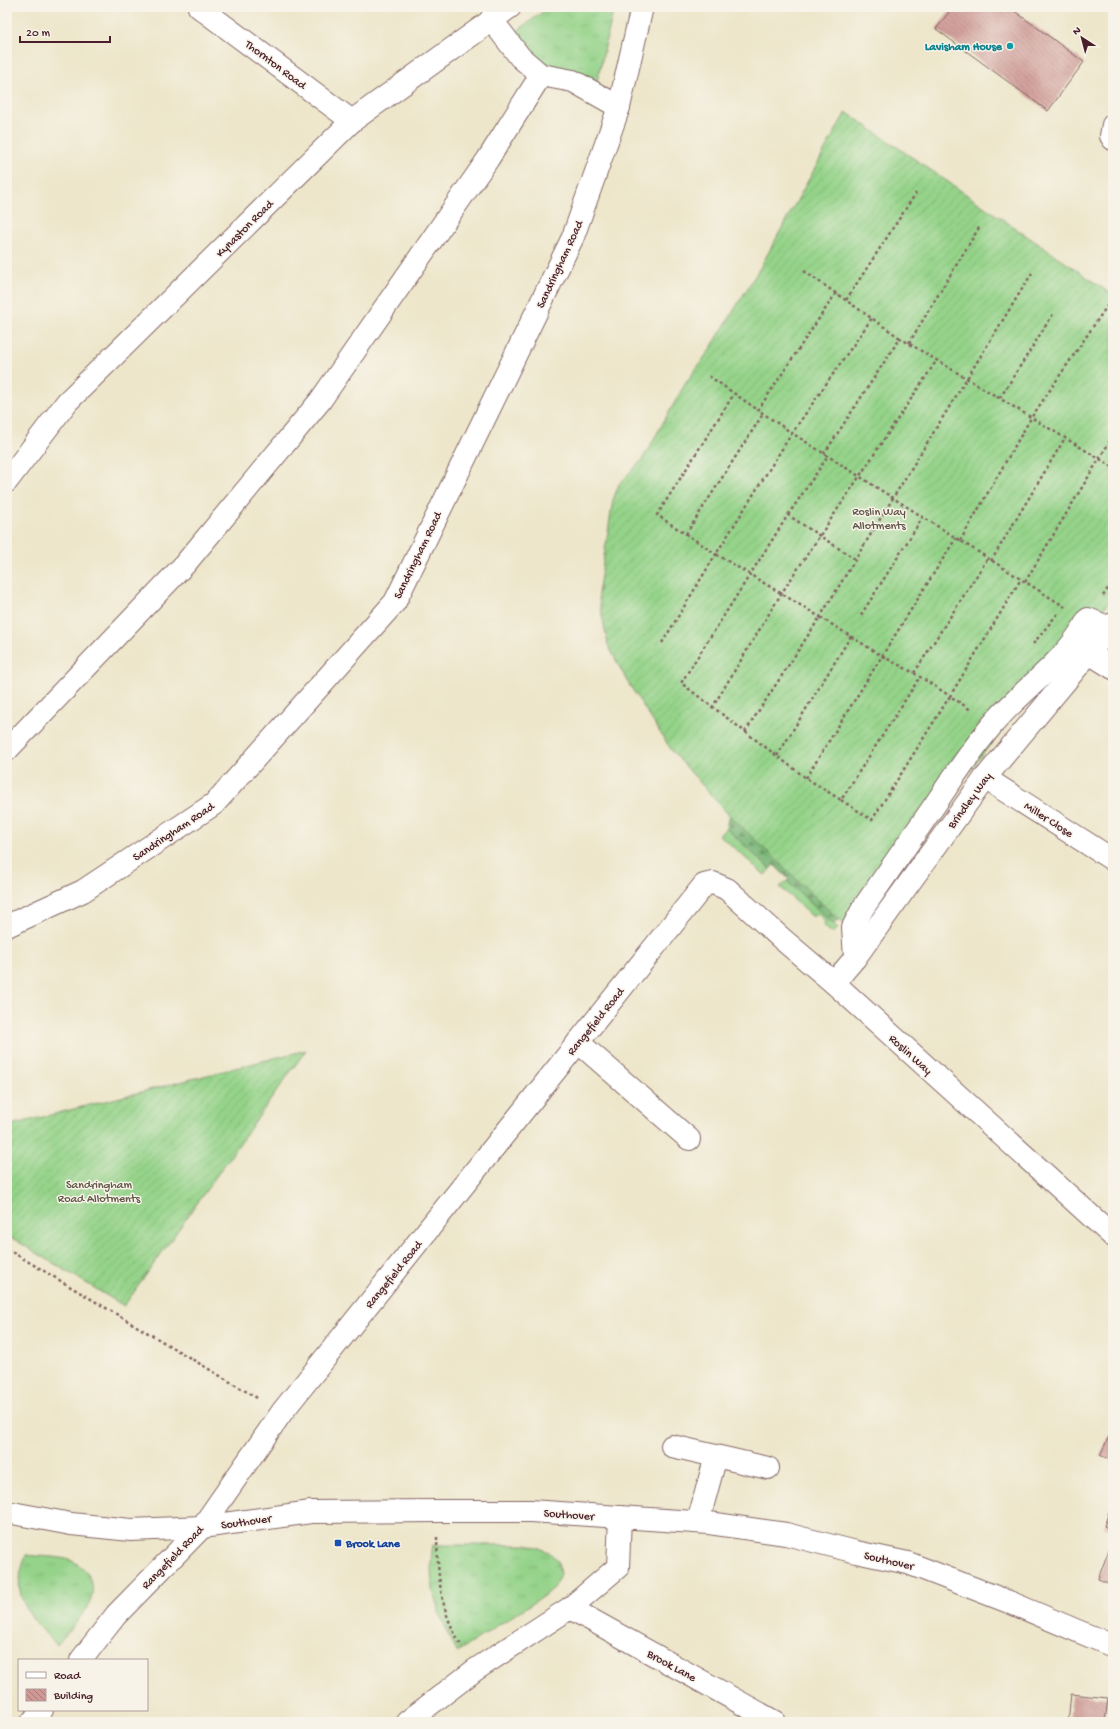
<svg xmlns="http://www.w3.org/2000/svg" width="1120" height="1729" viewBox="0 0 1120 1729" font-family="'Gochi Hand',sans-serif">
  <defs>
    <pattern id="grass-tufts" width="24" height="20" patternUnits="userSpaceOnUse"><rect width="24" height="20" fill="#94d389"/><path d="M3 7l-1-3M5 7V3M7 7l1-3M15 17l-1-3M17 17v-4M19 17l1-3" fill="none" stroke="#81b576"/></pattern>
    <pattern id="forest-firs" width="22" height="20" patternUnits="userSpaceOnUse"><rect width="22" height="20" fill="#77b575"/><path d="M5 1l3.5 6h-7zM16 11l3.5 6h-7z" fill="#649360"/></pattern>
    <pattern id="garden-furrows" width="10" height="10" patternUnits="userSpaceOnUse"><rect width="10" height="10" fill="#94d389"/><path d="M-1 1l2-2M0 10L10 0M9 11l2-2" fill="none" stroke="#81b576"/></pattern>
    <pattern id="building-back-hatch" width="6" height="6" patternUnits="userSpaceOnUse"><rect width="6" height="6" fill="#cf9894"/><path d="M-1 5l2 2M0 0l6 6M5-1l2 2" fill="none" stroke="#aa7b79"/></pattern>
  </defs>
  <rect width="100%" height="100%" fill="#f7f3e8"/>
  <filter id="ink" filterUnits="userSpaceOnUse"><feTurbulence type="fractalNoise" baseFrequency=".025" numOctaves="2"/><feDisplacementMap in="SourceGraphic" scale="8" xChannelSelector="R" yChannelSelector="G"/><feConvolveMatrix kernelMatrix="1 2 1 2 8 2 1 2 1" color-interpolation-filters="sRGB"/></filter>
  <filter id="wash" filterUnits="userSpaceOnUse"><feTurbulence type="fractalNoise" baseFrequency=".012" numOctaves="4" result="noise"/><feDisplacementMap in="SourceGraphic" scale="16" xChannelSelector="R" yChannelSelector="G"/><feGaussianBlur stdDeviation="0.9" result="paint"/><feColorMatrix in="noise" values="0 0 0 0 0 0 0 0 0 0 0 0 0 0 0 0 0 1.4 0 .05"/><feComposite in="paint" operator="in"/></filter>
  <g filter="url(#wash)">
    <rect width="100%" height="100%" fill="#ede6ca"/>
    <!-- grass -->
    <g fill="url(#grass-tufts)" stroke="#6f795a">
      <path d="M549 7H614L597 82 584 80 541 61 517 39 516 32Z"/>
      <path d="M726 828 770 869 765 875 719 835Z"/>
      <path d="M787 881 838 928 832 933 823 926 825 921 817 913 813 917 780 887Z"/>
      <path d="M433 1545H532L549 1552 558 1561 560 1574 554 1587 542 1597 457 1652C439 1618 426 1584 433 1545Z"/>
      <path d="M26 1555C39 1557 61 1556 72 1561 89 1568 98 1587 89 1604 82 1617 67 1633 57 1645 39 1627 15 1604 20 1576 21 1569 24 1562 26 1555Z"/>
    </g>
    <!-- forest -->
    <path fill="url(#forest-firs)" stroke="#606a50" d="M734 810 847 914 833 924 787 881 789 879 774 865 770 869 726 828 728 819Z"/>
    <!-- garden -->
    <g fill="url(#garden-furrows)" stroke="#6f795a">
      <path d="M846 112 1113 295V595L1095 622 1010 719 847 927 727 813 672 751 627 681 608 645 598 594 613 500 619 484 642 460 685 384 709 351 761 266Z"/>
      <path d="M306 1050 124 1306 7 1235V1126Z"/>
    </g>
    <g id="blocks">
      <!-- building -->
      <g fill="url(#building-back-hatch)">
        <path d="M953 7H1009L1084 62 1048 111 936 29Z"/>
        <path d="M1113 1428V1461L1100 1455Z"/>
        <path d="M1111 1507 1113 1508V1530L1104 1526Z"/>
        <path d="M1113 1539V1585L1098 1579Z"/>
        <path d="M1071 1694 1108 1698 1105 1722H1068Z"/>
      </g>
    </g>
  </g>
  <g filter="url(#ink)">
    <use href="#blocks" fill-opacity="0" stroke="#836563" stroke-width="1"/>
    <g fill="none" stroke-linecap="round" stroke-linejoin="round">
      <defs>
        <g id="minor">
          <path d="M199 7 352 121"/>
          <path d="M491 19 520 57 541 75 573 81 619 107"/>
          <path d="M1113 125 1111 136 1113 139"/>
          <path d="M7 481 67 402 352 121 510 7"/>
          <path d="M1089 653 1113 668"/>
          <path d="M7 750 185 564 320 401 488 159 541 75"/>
          <path d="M985 778 1113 860"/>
          <path d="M7 926 83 891 214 804 395 602 573 237 619 107 642 7"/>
          <path d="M855 958 853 927 863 908C887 873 912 838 936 803 954 776 972 749 993 724 1023 688 1067 661 1088 619L1110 628"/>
          <path d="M834 983 855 958 985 778 1113 624"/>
          <path d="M578 1042 689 1139"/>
          <path d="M672 1446 768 1468"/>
          <path d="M7 1512 71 1524 131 1530 202 1527 311 1512 437 1511H530L709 1523 786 1534 856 1552 908 1563 1009 1602 1113 1646"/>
          <path d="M698 1522 716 1456"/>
          <path d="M570 1608 775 1722"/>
          <path d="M81 1660 116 1615 202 1527 282 1412 704 885 713 883 727 889 781 938 834 983 1113 1236"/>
          <path d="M32 1722 42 1710"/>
          <path d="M407 1722 475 1670 570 1608 618 1567 620 1517"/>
        </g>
      </defs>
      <!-- minor casing -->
      <use href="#minor" stroke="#836563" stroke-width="24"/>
      <!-- path -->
      <g stroke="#836563" stroke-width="2.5" stroke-dasharray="3 3" stroke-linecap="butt">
        <path d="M804 271 900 338"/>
        <path d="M1032 273 893 498 792 433 716 554 820 617 893 498 1065 607"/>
        <path d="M836 293 758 410 792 433 872 318"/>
        <path d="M846 300 916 193"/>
        <path d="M909 343 980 226"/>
        <path d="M709 376 758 410"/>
        <path d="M1000 398 1053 314"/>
        <path d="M824 454 900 338 1113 467"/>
        <path d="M788 515 828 456"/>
        <path d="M686 534 763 414"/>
        <path d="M960 541 1031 418 1107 306"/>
        <path d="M855 559 788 515 681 683 806 778 841 800 920 677"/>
        <path d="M991 561 1065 438"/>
        <path d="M1025 582 1113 436"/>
        <path d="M1103 596 1113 581"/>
        <path d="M861 615 923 517"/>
        <path d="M662 643 716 554 657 515 734 394"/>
        <path d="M1033 644 1059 612"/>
        <path d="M914 673 950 696 1021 579"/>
        <path d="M712 708 781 594 937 360"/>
        <path d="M745 732 820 617 882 656 956 538"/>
        <path d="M777 756 851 636"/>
        <path d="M806 778 882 656 914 673 988 558"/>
        <path d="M841 800 872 820 950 696 971 710"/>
        <path d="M7 1249 259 1399"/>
        <path d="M437 1537C438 1579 440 1611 462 1647"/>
      </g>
      <!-- minor -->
      <use href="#minor" stroke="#fff" stroke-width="22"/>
    </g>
  </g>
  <!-- markers -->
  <circle fill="#0f9aa8" stroke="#f7f3e8" stroke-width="1.5" cx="1010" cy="46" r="4"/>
  <rect fill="#1a4fb4" stroke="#f7f3e8" stroke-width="1.5" x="334" y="1539" width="8" height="8" rx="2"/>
  <g text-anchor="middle" stroke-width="3" stroke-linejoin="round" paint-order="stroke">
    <!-- culture labels -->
    <g font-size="12" font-weight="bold" fill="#0d838f" stroke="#f7f3e8" text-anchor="end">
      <text x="1002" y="50">Lavisham House</text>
    </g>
    <!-- street labels -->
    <g font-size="12" fill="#4a1f2b" stroke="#f7f3e8">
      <text transform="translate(276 64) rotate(37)" y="4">Thornton Road</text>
      <text transform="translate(244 228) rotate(-45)" y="4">Kynaston Road</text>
      <text transform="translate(559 264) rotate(-65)" y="4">Sandringham Road</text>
      <text transform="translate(417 555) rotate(-64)" y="4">Sandringham Road</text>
      <text transform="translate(969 800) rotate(-54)" y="4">Brindley Way</text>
      <text transform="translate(1049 819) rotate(33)" y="4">Miller Close</text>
      <text transform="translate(173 831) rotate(-34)" y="4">Sandringham Road</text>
      <text transform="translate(595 1021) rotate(-51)" y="4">Rangefield Road</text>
      <text transform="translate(911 1054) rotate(42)" y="4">Roslin Way</text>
      <text transform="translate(393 1274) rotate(-51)" y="4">Rangefield Road</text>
      <text transform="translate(569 1514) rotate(4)" y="4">Southover</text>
      <text transform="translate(246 1521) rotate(-8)" y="4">Southover</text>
      <text transform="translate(172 1557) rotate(-46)" y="4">Rangefield Road</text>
      <text transform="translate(889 1560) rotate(13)" y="4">Southover</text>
      <text transform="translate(672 1665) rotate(29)" y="4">Brook Lane</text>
    </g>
    <!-- park labels -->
    <g font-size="12" fill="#605547" stroke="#f7f3e8">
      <text x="879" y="515">Roslin Way<tspan x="879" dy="14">Allotments</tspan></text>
      <text x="99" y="1188">Sandringham<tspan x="99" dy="14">Road Allotments</tspan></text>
    </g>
    <!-- transit labels -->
    <g font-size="12" font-weight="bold" fill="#164399" stroke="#f7f3e8" text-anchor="start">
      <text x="346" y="1547">Brook Lane</text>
    </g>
  </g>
  <!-- margin -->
  <rect width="1120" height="1729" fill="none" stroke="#f7f3e8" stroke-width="24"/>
  <!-- legend -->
  <rect x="18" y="1659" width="130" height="52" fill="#f7f3e8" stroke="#b29e9c"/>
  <rect x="26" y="1672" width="20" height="6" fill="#ffffff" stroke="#b29e9c"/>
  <text x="54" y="1679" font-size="12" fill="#4a1f2b">Road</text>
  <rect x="26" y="1689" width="20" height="12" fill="url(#building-back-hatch)" stroke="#b29e9c"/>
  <text x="54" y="1699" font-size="12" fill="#4a1f2b">Building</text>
  <!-- north arrow -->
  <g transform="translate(1082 38) rotate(324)" stroke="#f7f3e8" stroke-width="3" paint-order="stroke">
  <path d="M0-3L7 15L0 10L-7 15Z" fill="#4a1f2b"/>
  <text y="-6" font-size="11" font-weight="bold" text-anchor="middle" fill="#4a1f2b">N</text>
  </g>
  <!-- scale -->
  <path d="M20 36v6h90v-6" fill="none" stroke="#4a1f2b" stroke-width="2"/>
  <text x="26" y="36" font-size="12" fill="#4a1f2b" stroke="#f7f3e8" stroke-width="3" paint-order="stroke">20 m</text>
</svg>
